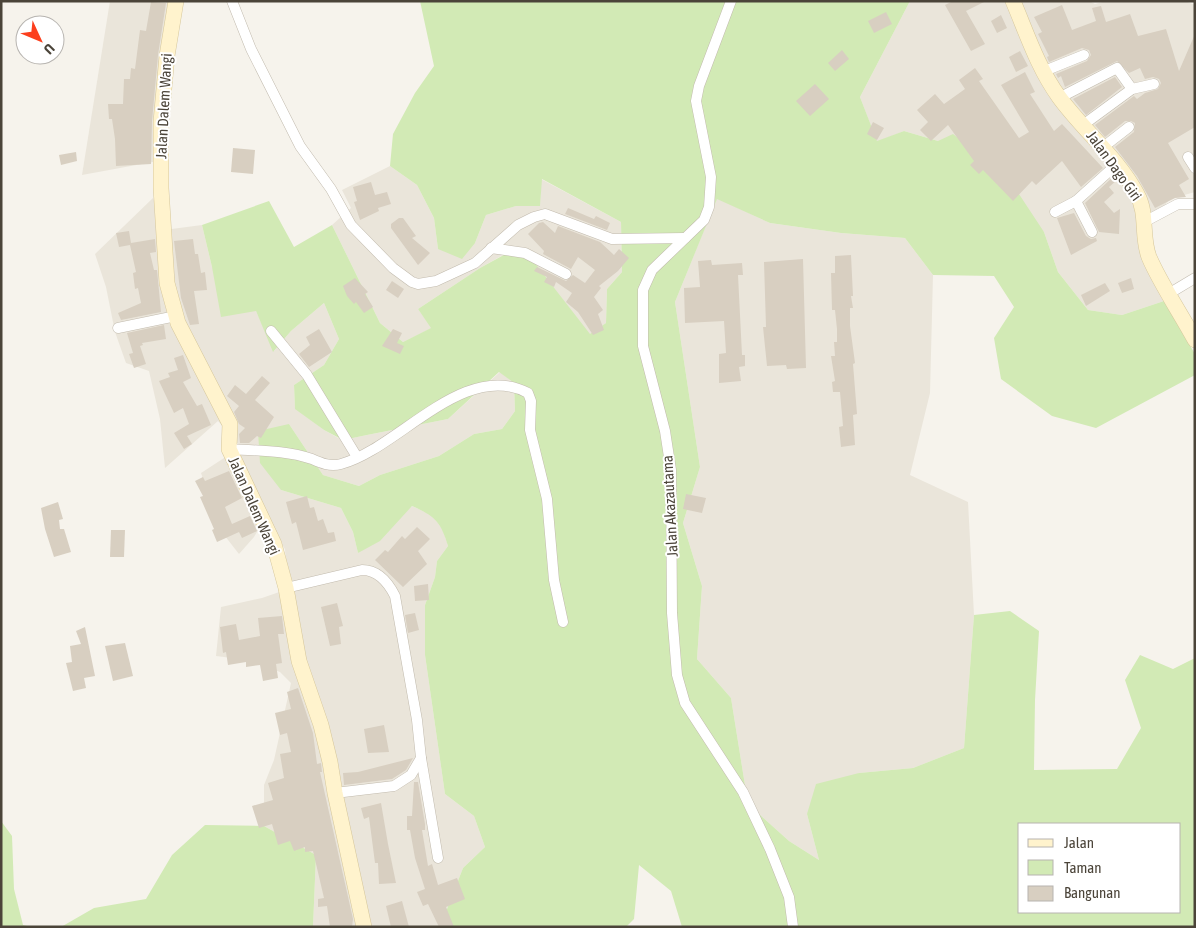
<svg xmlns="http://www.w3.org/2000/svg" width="1196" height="928" viewBox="0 0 1196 928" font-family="'Asap Condensed',sans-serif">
  <rect width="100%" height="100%" fill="#f6f3ec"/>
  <!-- residential -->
  <g fill="#eae5da">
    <path d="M110 1H174L158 161 82 175Z"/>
    <path d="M910 1H1089L1095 4 1106 1H1185L1195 5V192L1170 199 1145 229 1164 301 1122 315 1088 310 1058 272 1044 232 938 141 904 131 877 142 860 97Z"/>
    <path d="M390 166 417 185 434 218 438 249 475 243 486 215 516 206H540L541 179 621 222 622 272 607 289 606 323 590 335 548 282 510 251 480 268 418 309 432 328 403 342 380 323 332 225 351 208 342 190Z"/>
    <path d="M153 198 164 230 202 225 212 267 256 311 274 351 291 331 324 303 339 339 324 365 294 385 295 408 324 430 342 440 448 419 500 372 514 383 515 411 502 429 474 434 439 456 380 475 359 486 323 475 289 424 281 490 341 508 353 532 358 553 412 506 432 515 443 530 448 546 437 561 435 577 425 605V655L445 794 474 816 485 847 463 868 440 927H313L316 855 264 826V785L274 760 291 683 280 672 248 660 216 656 221 607 262 598 288 589 285 549 264 520 254 537 239 554 221 531 201 473 241 447 218 421 165 468 160 419 149 371 126 363 115 332 106 287 95 254Z"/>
    <path d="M717 198 770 223 841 233 905 238 933 275 930 393 910 475 968 502 974 615 964 748 913 768 859 773 807 814 819 860 789 841 748 804 731 698 697 659 702 586 683 523 700 467 675 302Z"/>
  </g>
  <!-- green -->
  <g fill="#d2eab5" fill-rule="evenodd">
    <path d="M420 1H910L860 97 877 141 904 131 938 141 953 134 1009 179 1044 232 1058 272 1088 310 1122 315 1164 301 1195 354V375L1096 428 1052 416 1001 379 994 338 1014 307 994 276 933 275 905 238 841 233 770 223 717 199 675 302 700 467 683 523 702 586 697 659 731 698 748 804 789 841 819 860 807 814 816 784 859 773 913 768 964 748 974 615 1010 611 1039 631 1035 700 1034 770 1117 769 1141 728 1125 680 1140 655 1173 669 1195 658V927H682L671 891 639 865 634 919 626 927H440L463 868 485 847 474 816 445 794 425 655V605L435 577 437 561 448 546C441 522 435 516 412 506L380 541 358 553 353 532 341 508 281 490 260 463 258 431 289 424 323 475 359 486 380 475 439 456 474 434 502 429 515 411 514 383 499 372 448 419 367 435 343 440 324 430 295 409 294 385 324 365 339 339 324 303 291 331 273 352 256 311 221 317 212 267 202 225 269 201 294 247 332 225 380 323 403 342 431 328 418 309 480 268 511 251 534 262 590 334 606 323 607 289 622 272 621 222 542 179 540 206H516L486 215 475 243 462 259 438 249 434 218 417 185 390 166 393 134 415 93 434 66ZM1020 824H1180V912H1020Z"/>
    <path d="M1 821 12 836 14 889 23 925 31 927H1Z"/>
    <path d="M205 825 264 826 316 855 313 927H61L94 908 146 899 172 855Z"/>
  </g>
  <!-- building -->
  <g fill="#d8cfc1">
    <path d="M953 1H986L966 11 985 44 971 51 945 5Z"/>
    <path d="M151 2 166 3 158 55 152 121 151 164 116 166 115 139 112 119H109L108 104H123L124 79H130L131 68 135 69 140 30 146 31Z"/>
    <path d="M1062 5 1072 30 1096 21 1092 8 1101 6 1106 22 1130 14 1138 36 1166 29 1179 71 1195 34V127L1168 143 1189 179 1179 185 1186 197 1175 198 1155 208 1137 176 1115 147 1134 132 1135 123 1131 121H1125L1105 137 1095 125 1134 96 1137 99 1145 93 1158 89 1161 83 1159 79 1153 77 1145 79 1140 68 1129 73 1117 61 1065 87 1061 76 1058 78 1056 74 1087 61 1091 55 1089 50 1082 48 1049 62 1047 57 1049 56 1038 34 1042 32 1034 17Z"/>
    <path d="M886 12 892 24 874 33 868 21Z"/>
    <path d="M1001 15 1007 28 997 33 991 21Z"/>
    <path d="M842 50 849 59 835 71 828 63Z"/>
    <path d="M1020 51 1028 66 1016 72 1009 57Z"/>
    <path d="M975 68 983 79 979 81 1019 138 1029 132 1001 85 1025 72 1035 92 1030 94 1054 131 1062 124 1103 168 1081 187 1062 161 1036 185 1032 181 1013 201 983 170 979 174 970 165 974 161 948 125 931 141 920 130 928 122 917 110 935 94 944 104 965 89 959 80Z"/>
    <path d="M1115 77 1122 87 1086 115 1073 99Z"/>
    <path d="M815 84 829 99 810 116 796 101Z"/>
    <path d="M873 122 884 128 877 140 867 134Z"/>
    <path d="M233 148 255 150 253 174 231 172Z"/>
    <path d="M76 152 77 161 61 165 59 155Z"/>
    <path d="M1114 176 1117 180 1109 187 1114 193 1104 202 1114 213 1120 209 1119 234 1099 232 1085 203Z"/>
    <path d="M371 182 375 195 387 192 391 204 378 208 379 211 360 220 354 202 357 201 353 187Z"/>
    <path d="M568 208 594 219 596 216 610 223 607 230 565 214Z"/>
    <path d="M1074 213 1086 236 1091 239 1096 238 1097 241 1071 255 1057 218Z"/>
    <path d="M399 218H403L416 236 412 238 430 253 418 265 391 228V224Z"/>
    <path d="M543 222 555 233 558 226 600 242 614 255 619 249 629 258 618 271 599 286 601 288 594 297 603 310 598 314 604 330 593 335 578 312 566 302 572 293 556 282 554 287 544 282 547 277 534 271 537 267 566 281 573 275 585 283 595 270 578 257 571 269 543 254 544 251 528 234 539 223Z"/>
    <path d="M129 231 131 243 155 239 156 252 150 253 154 270H157L161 312 121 320 118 313 141 303 138 288 135 289 133 273 136 272 130 245 119 247 116 233Z"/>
    <path d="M193 239 195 254H198L201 273 205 272 207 290 194 291 199 324 190 325 181 298 174 241Z"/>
    <path d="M851 255 853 296H851L853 308H850V326L855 363 853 364 857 414 853 415 855 445 841 447 839 427 843 426 840 392H833L832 382 835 381 831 356H835L834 342H837V329L835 310H832L831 273H835V256Z"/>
    <path d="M803 259 806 368 787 369 786 365 767 366 763 327H766L764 262Z"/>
    <path d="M711 260 712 265 742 263 743 275H738L742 355H745V366L739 367 741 381 719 383V354L726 353 724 321 685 323 684 288 700 287 698 261Z"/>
    <path d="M355 278 368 292 365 294 373 307 364 313 356 302 354 304 347 296 343 286Z"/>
    <path d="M1131 278 1134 289 1122 293 1118 283Z"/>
    <path d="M392 281 404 289 398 298 386 290Z"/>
    <path d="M1105 283 1110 291 1086 306 1081 295Z"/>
    <path d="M164 325 166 339 142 343 143 345 140 346 146 364 134 368 129 354 133 353 127 333Z"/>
    <path d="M319 329 332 352 309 367 299 354 310 345 306 337Z"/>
    <path d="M393 329 402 333 397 343 404 346 400 354 382 346Z"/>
    <path d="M183 355 191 378 183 382 197 406 202 404 211 425 187 436 192 444 184 449 174 433 189 424 183 408 174 413 159 381 170 377 168 373 178 370 174 358Z"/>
    <path d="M262 376 270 383 255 400 274 417 261 438 257 436 249 443H240L239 434 245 428 239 424 234 412 239 406 227 396 235 385 246 394Z"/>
    <path d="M229 471 242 498 225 507 232 524 250 516 257 531 242 538 239 532 217 542 212 530 214 529 200 497 203 496 195 481 203 477 205 481Z"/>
    <path d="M686 494 706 498 702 513 683 509Z"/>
    <path d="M307 496 310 508 314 507 318 521 323 519 328 533 334 532 336 541 303 550 296 522 292 524 286 502Z"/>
    <path d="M58 502 63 519 59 520 60 529H64L71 552 54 557 45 529 41 508Z"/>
    <path d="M417 527 430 539 418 551 427 564 403 587 375 560 385 550 388 552 402 536 405 539Z"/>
    <path d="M111 530H125L124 557H110Z"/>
    <path d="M428 584 429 600 415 601 414 586Z"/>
    <path d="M337 603 343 626 339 627 341 644 330 646 321 607Z"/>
    <path d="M415 613 419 630 408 633 405 615Z"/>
    <path d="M282 616 284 634H278L282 663 276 664 278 678 263 681 260 665 246 667V662L228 665 226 652 223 653 220 627 236 624 239 640 260 636 258 618Z"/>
    <path d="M85 627 95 676 84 678 86 688 73 691 66 663 72 662 70 646 81 644 76 631Z"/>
    <path d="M125 643 133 676 113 681 105 646Z"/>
    <path d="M298 688 313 733 317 764 321 763 322 772H320L353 919 352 927H330L327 906 318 907V899L324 898 313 851 305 852V847L294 851 290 841 278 845 272 824 259 828 252 806 273 800 268 783 284 778 280 754 291 752 287 733 280 735 275 713 291 709 287 692Z"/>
    <path d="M384 725 389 752 368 753 364 729Z"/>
    <path d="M413 758 406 770 392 779 344 785 343 773 358 772Z"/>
    <path d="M414 782H418L425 824V830H422L428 866 432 864 438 885 457 878 465 899 446 907 454 927H439L428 904 423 906 417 892 425 889 415 858 410 830H407V816H412Z"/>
    <path d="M381 803 388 844 396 883 379 884 378 863H375L369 817 364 819 361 808Z"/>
    <path d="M402 901 409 927H391L386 906Z"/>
  </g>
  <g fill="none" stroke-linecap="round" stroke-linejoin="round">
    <defs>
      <g id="street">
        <path d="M232 1 251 49 300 146 331 189 351 225 393 268 412 282 418 284 436 281 475 263 518 225 534 217 545 214 612 239 685 238"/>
        <path d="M731 1 699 86 696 101 711 177 709 207 704 220 652 270 643 290V346L665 431 671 470 672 613 677 675 685 703 743 792 770 849 789 897 793 927"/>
        <path d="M1042 72 1084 55"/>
        <path d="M1059 98 1117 68 1132 89"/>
        <path d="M1083 125 1132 89 1154 84"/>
        <path d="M1102 148 1129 127"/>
        <path d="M1188 157 1195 168"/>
        <path d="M1076 201 1092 232"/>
        <path d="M1055 212 1076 201 1116 165"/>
        <path d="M1146 221 1178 204H1195"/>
        <path d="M491 248 525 253 566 274"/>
        <path d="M1170 293 1195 278"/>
        <path d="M118 328 176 316"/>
        <path d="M271 331 307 375 357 457"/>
        <path d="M229 449C257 451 285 450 312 459 321 463 330 467 341 464 398 449 464 359 528 393L531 401 530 430 547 499 554 580 563 622"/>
        <path d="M286 588 362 570C378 570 388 582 395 596L417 720 421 758 411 775 394 786 335 793"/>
        <path d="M421 758 438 858"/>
      </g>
      <g id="secondary">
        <path d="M176 1 167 56 161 122V188L167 283 178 323 230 424 229 449 274 544 286 588 299 661 321 725 330 762 335 793 364 927"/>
        <path d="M1013 1C1027 34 1038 68 1059 97 1083 130 1117 157 1137 194 1148 214 1141 236 1149 257 1160 283 1181 314 1195 340"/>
      </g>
    </defs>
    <!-- street casing -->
    <use href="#street" stroke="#c2bbae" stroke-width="11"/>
    <!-- secondary casing -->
    <use href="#secondary" stroke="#d6c79b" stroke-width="16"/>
    <!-- street -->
    <use href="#street" stroke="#fff" stroke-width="10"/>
    <!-- secondary -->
    <use href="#secondary" stroke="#fff3cd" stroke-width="15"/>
  </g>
  <g text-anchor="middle" stroke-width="4" stroke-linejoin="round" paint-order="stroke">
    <!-- street labels -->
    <g font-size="15" fill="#4b4439" stroke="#fff">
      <text transform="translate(164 106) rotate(-87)" y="5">Jalan Dalem Wangi</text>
      <text transform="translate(1114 166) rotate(54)" y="5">Jalan Dago Giri</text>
      <text transform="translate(254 506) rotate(66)" y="5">Jalan Dalem Wangi</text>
      <text transform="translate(670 506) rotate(-93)" y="5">Jalan Akazautama</text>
    </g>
  </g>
  <!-- border -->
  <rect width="1196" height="928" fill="none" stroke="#4b4439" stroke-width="5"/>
  <!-- legend -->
  <rect x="1018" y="823" width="162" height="90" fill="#ffffff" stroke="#b7b4b0"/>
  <rect x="1028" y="839" width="25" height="8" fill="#fff3cd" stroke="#b7b4b0"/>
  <text x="1064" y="848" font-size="15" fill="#4b4439">Jalan</text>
  <rect x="1028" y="860" width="25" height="15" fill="#d2eab5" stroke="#b7b4b0"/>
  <text x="1064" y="873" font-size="15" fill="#4b4439">Taman</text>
  <rect x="1028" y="886" width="25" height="15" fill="#d8cfc1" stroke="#b7b4b0"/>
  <text x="1064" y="898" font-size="15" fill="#4b4439">Bangunan</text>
  <!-- north arrow -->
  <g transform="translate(40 40) rotate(134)"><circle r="24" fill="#ffffff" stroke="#b7b4b0"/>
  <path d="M0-4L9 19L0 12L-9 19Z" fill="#fc3f1d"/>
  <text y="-8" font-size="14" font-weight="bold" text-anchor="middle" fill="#4b4439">U</text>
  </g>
</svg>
